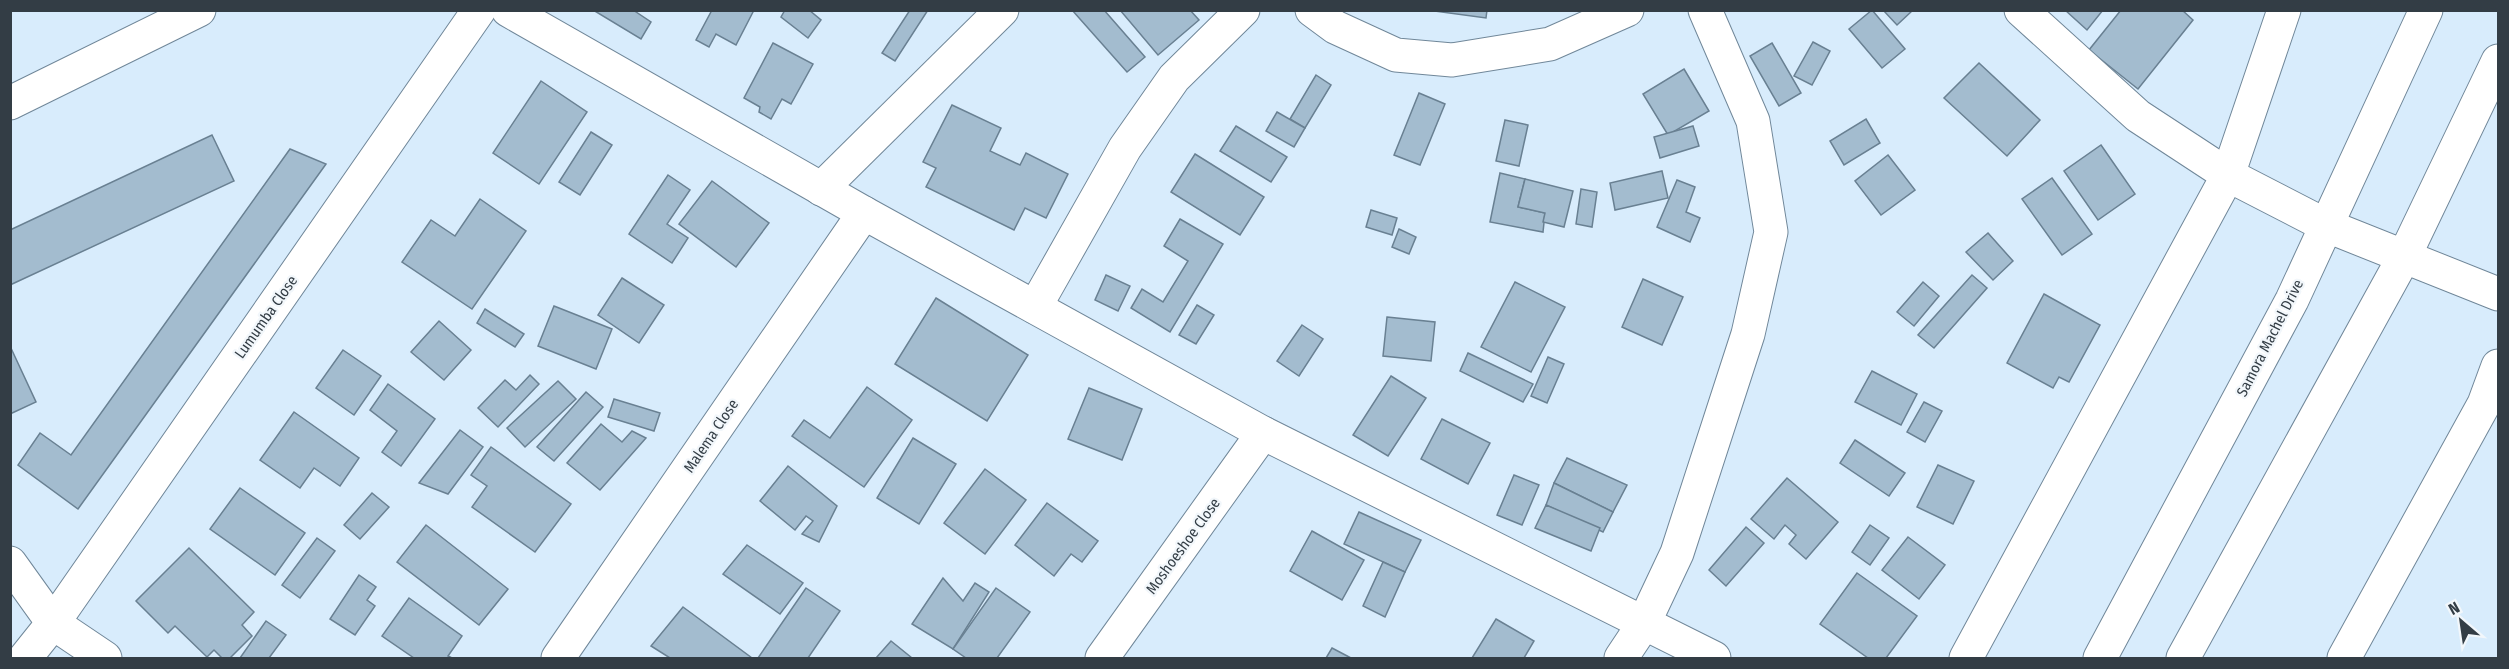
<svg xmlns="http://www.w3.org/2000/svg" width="2509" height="669" viewBox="0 0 2509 669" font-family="'Fira Sans Condensed',sans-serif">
  <rect width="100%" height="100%" fill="#d8ecfc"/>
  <!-- building -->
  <g fill="#a3bccf" stroke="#698092" stroke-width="1.5">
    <path d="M593 10H633L651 22 641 39Z"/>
    <path d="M712 10H754L736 45 716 34 709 47 696 40Z"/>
    <path d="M785 10H809L821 20 808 38 781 17Z"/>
    <path d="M910 10H928L895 61 882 53Z"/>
    <path d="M1072 10H1104L1145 57 1127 72Z"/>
    <path d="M1120 10H1190L1199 20 1158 55Z"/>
    <path d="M1427 10H1487L1486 18Z"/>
    <path d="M1872 10 1905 49 1882 68 1849 29Z"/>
    <path d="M1883 10H1913L1897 25Z"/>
    <path d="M2065 10H2103L2087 30Z"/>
    <path d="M2121 10H2182L2193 20 2138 89 2089 50Z"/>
    <path d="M1813 42 1830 51 1812 85 1794 76Z"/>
    <path d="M773 43 813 64 791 104 782 99 771 119 759 112 760 107 744 98Z"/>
    <path d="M1772 43 1801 93 1779 106 1750 56Z"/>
    <path d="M1979 63 2040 120 2007 156 1944 98Z"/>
    <path d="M1684 69 1709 111 1668 135 1643 94Z"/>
    <path d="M1316 75 1331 85 1305 128 1290 119Z"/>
    <path d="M541 81 587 112 539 184 493 153Z"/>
    <path d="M1419 93 1445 104 1420 165 1394 155Z"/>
    <path d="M952 105 1001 128 990 151 1020 165 1026 153 1068 174 1046 218 1025 208 1014 230 926 187 936 168 923 162Z"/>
    <path d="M1277 112 1305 128 1294 147 1266 131Z"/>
    <path d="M1866 119 1880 143 1844 165 1830 141Z"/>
    <path d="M1505 120 1528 125 1519 166 1496 161Z"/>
    <path d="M1236 126 1287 157 1271 182 1220 151Z"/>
    <path d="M1693 126 1699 146 1660 158 1654 137Z"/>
    <path d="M591 132 612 145 580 195 559 182Z"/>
    <path d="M212 135 234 181 10 285V230Z"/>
    <path d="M2101 145 2135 194 2098 220 2064 171Z"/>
    <path d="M290 149 326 164 78 509 18 465 40 433 71 455Z"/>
    <path d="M1195 154 1264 197 1240 235 1171 192Z"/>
    <path d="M1888 155 1915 190 1881 215 1855 181Z"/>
    <path d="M1662 171 1668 198 1615 210 1610 183Z"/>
    <path d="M1500 173 1525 179 1518 207 1545 213 1543 232 1490 222Z"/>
    <path d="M668 175 690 190 667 224 688 238 672 263 629 234Z"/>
    <path d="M2052 178 2092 234 2062 255 2022 199Z"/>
    <path d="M1525 179 1573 191 1564 227 1543 222 1545 213 1518 207Z"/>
    <path d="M1677 180 1695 187 1686 212 1700 218 1690 242 1657 227Z"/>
    <path d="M712 181 769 223 736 267 679 224Z"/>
    <path d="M1581 189 1597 192 1592 227 1576 224Z"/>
    <path d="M480 199 526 231 472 309 402 262 431 220 455 236Z"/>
    <path d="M1371 210 1397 218 1392 235 1366 227Z"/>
    <path d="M1180 219 1223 244 1170 332 1131 308 1142 289 1163 302 1188 261 1164 246Z"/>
    <path d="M1399 229 1416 237 1409 254 1392 247Z"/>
    <path d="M1988 233 2013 261 1993 280 1966 252Z"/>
    <path d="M1106 275 1130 286 1118 311 1095 300Z"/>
    <path d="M1972 275 1987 288 1934 348 1918 335Z"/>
    <path d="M622 278 664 305 639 343 598 315Z"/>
    <path d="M1643 279 1683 297 1662 345 1622 327Z"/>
    <path d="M1515 282 1565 307 1531 372 1481 347Z"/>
    <path d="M1923 282 1939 296 1914 326 1897 312Z"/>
    <path d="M2044 294 2100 325 2069 382 2059 377 2053 388 2007 363Z"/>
    <path d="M936 298 1028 355 987 421 895 364Z"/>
    <path d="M1197 305 1214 315 1196 344 1179 335Z"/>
    <path d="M554 306 612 329 596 369 538 346Z"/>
    <path d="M485 309 524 334 515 347 477 323Z"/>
    <path d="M1387 317 1435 322 1431 361 1383 356Z"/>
    <path d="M439 321 471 350 444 380 411 352Z"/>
    <path d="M1302 325 1323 339 1299 376 1277 361Z"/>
    <path d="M10 346 36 402 10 414Z"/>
    <path d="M343 350 381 376 354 415 316 388Z"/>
    <path d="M1468 353 1533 384 1523 402 1460 371Z"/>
    <path d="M1548 357 1564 364 1547 403 1531 396Z"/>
    <path d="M1872 371 1917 394 1901 425 1855 402Z"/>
    <path d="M530 375 539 384 498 427 478 408 505 380 516 390Z"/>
    <path d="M1391 376 1426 398 1388 456 1353 435Z"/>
    <path d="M558 381 576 399 525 447 507 428Z"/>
    <path d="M388 384 435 419 401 466 382 452 397 431 370 410Z"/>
    <path d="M867 387 912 420 864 487 792 436 804 420 830 438Z"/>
    <path d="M1089 388 1142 409 1122 460 1068 439Z"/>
    <path d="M586 392 603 407 554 461 537 447Z"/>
    <path d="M614 399 660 413 654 431 608 417Z"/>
    <path d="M1924 402 1942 411 1925 442 1907 432Z"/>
    <path d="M294 412 359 458 340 486 314 468 300 488 260 460Z"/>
    <path d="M1442 419 1490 443 1468 484 1421 459Z"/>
    <path d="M601 424 622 442 632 431 646 438 600 490 567 463Z"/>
    <path d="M460 430 483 447 448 494 419 483Z"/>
    <path d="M913 438 956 464 919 524 877 498Z"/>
    <path d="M1855 440 1905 473 1889 496 1840 463Z"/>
    <path d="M491 447 571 504 535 552 472 507 487 486 471 475Z"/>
    <path d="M1567 458 1627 485 1613 512 1554 483Z"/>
    <path d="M1938 465 1974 481 1953 524 1917 507Z"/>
    <path d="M788 466 837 506 819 542 802 534 813 521 806 516 795 530 760 501Z"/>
    <path d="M985 469 1026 500 985 554 944 523Z"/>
    <path d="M1514 475 1539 485 1522 525 1497 515Z"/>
    <path d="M1787 478 1838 522 1806 559 1789 544 1796 535 1785 525 1774 539 1751 519Z"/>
    <path d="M1554 483 1613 512 1603 532 1546 505Z"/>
    <path d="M240 488 305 533 275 575 210 529Z"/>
    <path d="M372 493 389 507 360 539 344 525Z"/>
    <path d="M1047 503 1098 541 1082 562 1071 554 1054 576 1015 545Z"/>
    <path d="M1546 505 1600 528 1591 551 1535 528Z"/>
    <path d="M1359 512 1421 540 1405 572 1344 544Z"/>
    <path d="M426 525 508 589 479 625 397 562Z"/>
    <path d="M1870 525 1889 538 1870 565 1852 552Z"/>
    <path d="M1746 527 1764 543 1726 586 1709 570Z"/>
    <path d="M1312 531 1364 560 1342 600 1290 571Z"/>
    <path d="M1908 537 1945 565 1919 599 1882 570Z"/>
    <path d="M317 538 335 551 300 598 282 585Z"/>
    <path d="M747 545 803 583 780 614 723 574Z"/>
    <path d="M189 548 254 612 242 625 252 636 230 658H222L214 650 207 657 175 626 168 633 136 601Z"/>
    <path d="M1383 562 1405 572 1385 617 1363 606Z"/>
    <path d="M1857 573 1917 616 1886 658H1868L1820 624Z"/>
    <path d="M359 575 376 587 367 600 375 606 355 635 330 619Z"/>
    <path d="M943 578 963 601 975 583 989 592 953 649 912 624Z"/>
    <path d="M806 588 840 611 808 658H758Z"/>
    <path d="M996 588 1030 612 997 658H966L953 649Z"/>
    <path d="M409 598 462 636 448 656 452 658H414L382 636Z"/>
    <path d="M683 607 752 658H670L651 646Z"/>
    <path d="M1496 619 1534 641 1524 658H1472Z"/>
    <path d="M266 621 286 635 269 658H240Z"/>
    <path d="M891 641 912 658H876Z"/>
    <path d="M1332 648 1351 658H1326Z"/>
  </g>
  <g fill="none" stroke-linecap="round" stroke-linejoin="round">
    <defs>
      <g id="minor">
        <path d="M508 10 864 213 1263 433 1714 658"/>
        <path d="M1312 10 1335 27 1396 55 1452 60 1550 44 1627 10"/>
        <path d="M2021 10 2138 116 2228 175 2325 225 2498 294"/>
        <path d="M10 103 199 10"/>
        <path d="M821 189 1002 10"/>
        <path d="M1035 307 1125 148 1174 78 1243 10"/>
        <path d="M10 563 53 623 105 658"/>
        <path d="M25 658 53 623 479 10"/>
        <path d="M558 658 864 213"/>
        <path d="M1102 658 1263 433"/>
        <path d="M1621 658 1643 625 1677 553 1748 334 1771 232 1753 121 1705 10"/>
        <path d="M1966 658 2228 175 2284 10"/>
        <path d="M2344 658 2484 404 2498 366"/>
      </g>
      <g id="major">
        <path d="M2100 658 2292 300 2426 10"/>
        <path d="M2183 658 2404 257 2498 61"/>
      </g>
    </defs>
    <!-- minor casing -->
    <use href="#minor" stroke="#708799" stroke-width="35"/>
    <!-- major casing -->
    <use href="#major" stroke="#708799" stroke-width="35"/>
    <!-- minor -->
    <use href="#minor" stroke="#fff" stroke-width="33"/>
    <!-- major -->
    <use href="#major" stroke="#fff" stroke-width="33"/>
  </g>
  <g text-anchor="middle" stroke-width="4.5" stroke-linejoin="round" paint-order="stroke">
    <!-- street labels -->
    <g font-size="15" fill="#333d45" stroke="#f2f7fb">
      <text transform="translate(266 317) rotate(-55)" y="5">Lumumba Close</text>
      <text transform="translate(2270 338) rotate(-63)" y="5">Samora Machel Drive</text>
      <text transform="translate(711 436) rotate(-56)" y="5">Malema Close</text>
      <text transform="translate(1183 546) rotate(-54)" y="5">Moshoeshoe Close</text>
    </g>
  </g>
  <!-- border -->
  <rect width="2509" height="669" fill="none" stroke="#333d45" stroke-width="24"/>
  <!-- north arrow -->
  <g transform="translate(2461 621) rotate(331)" stroke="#f2f7fb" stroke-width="4.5" paint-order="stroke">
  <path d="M0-4.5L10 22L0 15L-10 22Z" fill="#333d45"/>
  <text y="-9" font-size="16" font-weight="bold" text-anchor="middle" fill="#333d45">N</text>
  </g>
</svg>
